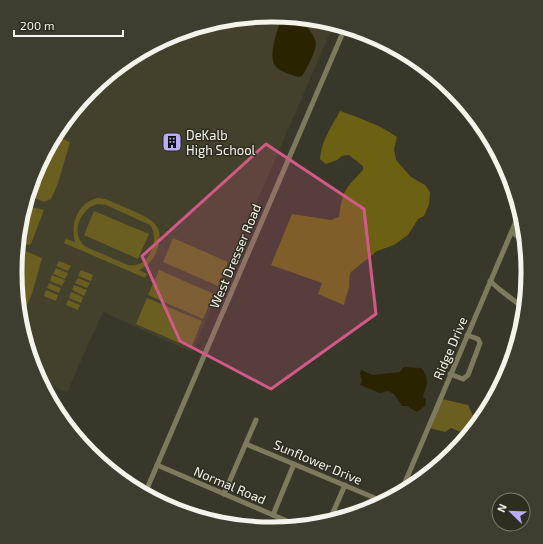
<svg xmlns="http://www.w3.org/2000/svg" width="543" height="544" viewBox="0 0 543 544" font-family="'Exo 2',sans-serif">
  <rect width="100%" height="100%" fill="#39372a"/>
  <!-- built -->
  <path fill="#43402c" d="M272 16 332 28 192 352 103 312 67 392 43 383 34 370 15 272 35 174 90 90 174 35Z"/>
  <!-- green -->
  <g fill="#6a5f20" fill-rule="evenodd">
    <path d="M59 137 70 142 58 183 51 199 44 202 30 196 35 174Z"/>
    <path d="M98 198 105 199C114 203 122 206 131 210 149 218 165 224 158 247 155 258 148 266 139 270L147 274 145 278 64 243 66 239 75 242C70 224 78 202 98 198ZM98 204 106 205 150 225C161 240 149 269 128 265L86 247C69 235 80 208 98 204Z"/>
    <path d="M28 206 44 210 31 244 28 245 21 242Z"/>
    <path d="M94 211 149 234 138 259 84 235Z"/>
    <path d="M173 238 228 262 218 286 163 262Z"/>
    <path d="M19 250 28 252 42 258 32 294 24 311H23L15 272Z"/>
    <path d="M59 261 71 266 68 271 56 266Z"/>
    <path d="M56 268 68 273 65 279 53 274Z"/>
    <path d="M81 270 93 275 91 281 78 276Z"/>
    <path d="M159 270 214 294 203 319 148 295Z"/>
    <path d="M52 275 65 280 62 286 50 281Z"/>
    <path d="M78 278 90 283 87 288 75 283Z"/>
    <path d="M49 283 61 288 59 293 47 288Z"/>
    <path d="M74 285 87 290 84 296 72 290Z"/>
    <path d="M46 290 58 295 56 301 44 296Z"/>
    <path d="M71 292 83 297 81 303 69 298Z"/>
    <path d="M147 298 202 321 191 348 136 324Z"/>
    <path d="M68 300 80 305 78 310 66 305Z"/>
    <path d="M442 399 468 405 475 420 466 434 451 428 445 432 430 428Z"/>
  </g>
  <!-- forest -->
  <path fill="#6c6012" d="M340 111C360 118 380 125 397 137L394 149 396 160 411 177 425 185 430 192 429 204 424 216 418 219 408 235 394 245 377 251 351 272C348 277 350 282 349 288 347 294 345 299 344 305L318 294 322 283 271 265 292 214 331 220 339 217C343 190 344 190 363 170V166L349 155 342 156 337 160 326 164 320 159C321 141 332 126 340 111Z"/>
  <!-- water -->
  <g fill="#292300">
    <path d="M282 17 303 22C307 27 316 37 316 44 316 50 306 71 302 76L299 77C292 75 281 72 276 67 267 56 278 29 282 17Z"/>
    <path d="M404 367 421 368C430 378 427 385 423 396L426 400 425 406 417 412 407 406H402L394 394 388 391 380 393 360 385 362 381 360 374 361 370 373 375 400 372Z"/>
  </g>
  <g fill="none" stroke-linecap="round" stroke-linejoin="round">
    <!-- minor -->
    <g stroke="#7e7a5d" stroke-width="5">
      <path d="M448 87 454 93"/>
      <path d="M512 232 522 240"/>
      <path d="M490 281 499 289 521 306"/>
      <path d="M450 374 463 379 468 375 480 343 478 339 467 335"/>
      <path d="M246 444 382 501"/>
      <path d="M157 465 294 524"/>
      <path d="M403 487 517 219"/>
      <path d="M146 491 344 30"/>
      <path d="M224 494 256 420"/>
      <path d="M273 515 294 464"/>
      <path d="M331 517 345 485"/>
    </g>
  </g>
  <!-- marked area -->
  <path fill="#d15a86" fill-opacity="0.2" stroke="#d15a86" stroke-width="3" stroke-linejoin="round" d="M266 144 364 209 376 314 271 389 180 341 142 256Z"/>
  <!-- icons -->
  <defs>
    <symbol id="building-square" viewBox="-11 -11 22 22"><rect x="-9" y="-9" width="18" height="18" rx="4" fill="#b8abf7" stroke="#2f2c20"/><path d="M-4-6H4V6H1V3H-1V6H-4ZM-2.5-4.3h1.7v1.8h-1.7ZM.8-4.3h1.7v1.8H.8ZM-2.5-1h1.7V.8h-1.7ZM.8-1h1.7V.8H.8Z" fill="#111"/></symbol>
  </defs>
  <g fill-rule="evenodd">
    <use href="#building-square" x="161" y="131" width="22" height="22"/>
  </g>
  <g text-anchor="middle" stroke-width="3" stroke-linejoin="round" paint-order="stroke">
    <!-- poi labels -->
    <g font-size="13" fill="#f5f4ec" stroke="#2f2c20" text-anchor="start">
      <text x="186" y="140">DeKalb<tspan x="186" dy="15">High School</tspan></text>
    </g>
    <!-- street labels -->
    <g font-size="13" fill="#f5f4ec" stroke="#2f2c20">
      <text transform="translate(235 256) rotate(-67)" y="5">West Dresser Road</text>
      <text transform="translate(450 348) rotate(-67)" y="5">Ridge Drive</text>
      <text transform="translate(318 462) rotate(23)" y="5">Sunflower Drive</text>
      <text transform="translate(230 485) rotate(23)" y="5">Normal Road</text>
    </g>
  </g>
  <!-- crop -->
  <path d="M0 0H543V544H0ZM271 22H272A249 249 0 0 1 521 271V273A249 249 0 0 1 272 522H271A249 249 0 0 1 22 273V271A249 249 0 0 1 271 22Z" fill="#3f3c30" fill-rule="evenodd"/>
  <path fill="none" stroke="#f5f4ec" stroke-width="5" d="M271 22H272A249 249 0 0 1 521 271V273A249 249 0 0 1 272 522H271A249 249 0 0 1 22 273V271A249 249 0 0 1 271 22Z"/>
  <!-- north arrow -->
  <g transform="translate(511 512) rotate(293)"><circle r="19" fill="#2f2c20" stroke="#7e7c72"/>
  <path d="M0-3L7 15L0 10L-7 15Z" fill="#b8abf7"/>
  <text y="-6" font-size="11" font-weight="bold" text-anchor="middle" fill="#f5f4ec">N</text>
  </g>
  <!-- scale -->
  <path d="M14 30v6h109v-6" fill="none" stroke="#f5f4ec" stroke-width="2"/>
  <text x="20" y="30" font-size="12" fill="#f5f4ec" stroke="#2f2c20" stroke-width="3" paint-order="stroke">200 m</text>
</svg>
